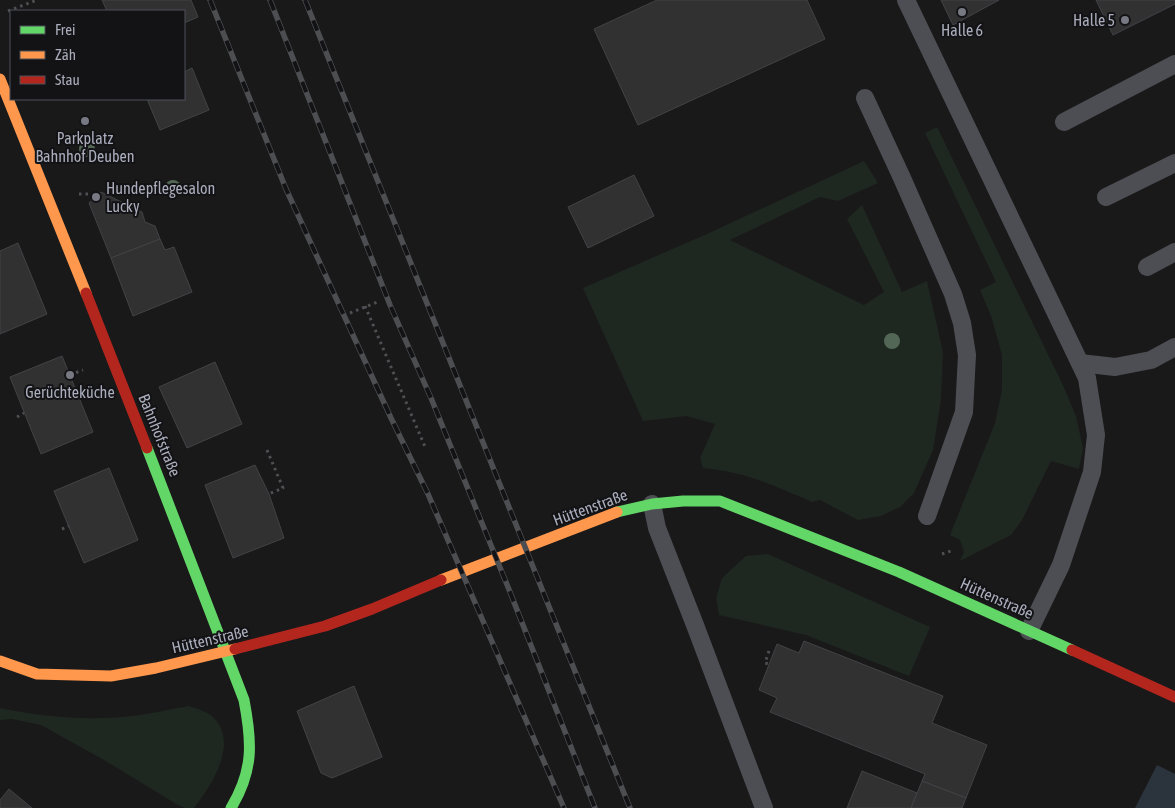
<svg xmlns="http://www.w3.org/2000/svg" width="1175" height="808" viewBox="0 0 1175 808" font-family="'Asap Condensed',sans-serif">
  <rect width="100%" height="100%" fill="#19191a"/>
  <!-- green -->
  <g fill="#1f2721">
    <path d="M937 127 1062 383 1076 416 1083 448 1079 469 1051 461 1022 520 1011 535 960 561 964 552 960 540 950 535 995 423 1002 390V355L991 316 980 290 996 282 925 133Z"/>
    <path d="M864 161 878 183 838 201 820 197 730 240 864 305 884 292 847 219 862 205 902 292 927 281 943 352 941 400 933 450 914 493 900 507 881 516 858 520 820 500 812 502C773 485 746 472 703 468L700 458 715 424 686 416 643 421 583 288 709 233Z"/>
    <path d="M768 554 930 627 909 676 806 635 719 615 716 598 722 578 746 556Z"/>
    <path d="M189 706C197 709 207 711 214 718 239 744 211 786 194 808H185L178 805 104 760 41 725 12 719 0 720V708C43 717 88 721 132 716 151 714 170 709 189 706Z"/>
  </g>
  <!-- water -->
  <path fill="#2b333d" d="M1157 765 1175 774V808H1135Z"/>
  <!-- building -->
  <g fill="#313132" stroke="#424346">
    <path d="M102 0H191L198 17 184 23V11H107Z"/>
    <path d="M657 0H807L825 39 638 125 594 29Z"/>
    <path d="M941 0H999L953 25Z"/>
    <path d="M1096 0H1175V4L1113 35Z"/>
    <path d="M192 68 209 110 160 130 147 99H184V72Z"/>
    <path d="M634 175 654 216 588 248 568 207Z"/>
    <path d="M101 192 142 212 145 222 155 226 160 239 111 258 89 203Z"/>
    <path d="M160 239 165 250 174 247 192 292 133 316 111 258Z"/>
    <path d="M18 243 47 314 0 334V251Z"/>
    <path d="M62 356 93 432 41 454 10 377Z"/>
    <path d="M215 362 242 424 187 448 159 387Z"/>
    <path d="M255 465 269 494 284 538 233 558 205 485Z"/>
    <path d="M109 468 138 540 84 563 54 491Z"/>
    <path d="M804 641 943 696 932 723 987 745 966 798 922 781 925 774 770 712 777 698 759 690 777 644 799 653Z"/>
    <path d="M354 686 382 757 332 778 321 773 297 711Z"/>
    <path d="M862 771 917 793 911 808H847Z"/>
    <path d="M922 781 966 798 962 808H911Z"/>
    <path d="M9 789 32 808H0V800Z"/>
  </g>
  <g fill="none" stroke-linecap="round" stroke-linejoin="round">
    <!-- path -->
    <g stroke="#4f4f54" stroke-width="3" stroke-dasharray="2.5 4" stroke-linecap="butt">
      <path d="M8 11 37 0"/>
      <path d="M79 194H92L96 197"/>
      <path d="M365 306 426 449"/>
      <path d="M350 313 380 301"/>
      <path d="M70 375 83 370"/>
      <path d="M17 417 24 413"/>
      <path d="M267 450 283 488 269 494"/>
      <path d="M62 529 69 526"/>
      <path d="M942 554 954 550"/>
      <path d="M769 651 765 663 769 664"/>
    </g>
    <!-- lane -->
    <g stroke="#4d4e53" stroke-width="18">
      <path d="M906 0 1087 378 1096 435 1092 472 1061 565 1029 631"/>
      <path d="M865 98 902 178 953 294 962 323 967 355 964 412 927 516"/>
      <path d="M1064 122 1175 64"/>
      <path d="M1106 197 1175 163"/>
      <path d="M1147 267 1175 252"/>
      <path d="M1080 363 1115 367 1151 360 1175 347"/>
      <path d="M652 504 657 528 695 625 764 808"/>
    </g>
    <!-- fast -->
    <g stroke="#63d668" stroke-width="11">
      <path d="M147 448 244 700C252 742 254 770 231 808"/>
      <path d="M617 512 652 504 683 501H720L899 572 1072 650"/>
    </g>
    <!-- slow -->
    <g stroke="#ff974d" stroke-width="11">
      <path d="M0 79 86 293"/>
      <path d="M441 580 617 512"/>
      <path d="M0 661 37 674 111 676 156 668 235 649"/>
    </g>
    <!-- jam -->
    <g stroke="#b3261e" stroke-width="11">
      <path d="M86 293 147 448"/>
      <path d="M235 649 325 626 372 609 441 580"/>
      <path d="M1072 650 1175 697"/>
    </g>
    <defs>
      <g id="rail">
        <path d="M210 0 286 189 391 418 428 494 564 808"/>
        <path d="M270 0 390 305 431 398 510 592 595 808"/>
        <path d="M305 0 630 808"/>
      </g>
    </defs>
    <!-- rail casing -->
    <use href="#rail" stroke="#4d4e52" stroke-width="5.5"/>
    <!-- rail -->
    <use href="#rail" stroke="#131316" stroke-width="4" stroke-dasharray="11" stroke-linecap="butt"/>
  </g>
  <!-- trees -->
  <g fill="#526755">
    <circle cx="87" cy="149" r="8"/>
    <circle cx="173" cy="188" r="8"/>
    <circle cx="892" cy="341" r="8"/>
  </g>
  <!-- markers -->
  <g fill="#777983" stroke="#131316" stroke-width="2">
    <circle cx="962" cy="12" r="5"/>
    <circle cx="1125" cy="20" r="5"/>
    <circle cx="85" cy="121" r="5"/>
    <circle cx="96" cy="197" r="5"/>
    <circle cx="70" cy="375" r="5"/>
  </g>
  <g text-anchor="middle" stroke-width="4" stroke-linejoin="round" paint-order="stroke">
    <!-- poi labels -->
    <g font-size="16" fill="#aaadbb" stroke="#131316">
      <text x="1115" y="26" text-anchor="end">Halle 5</text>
      <text x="962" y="36">Halle 6</text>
      <text x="85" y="144">Parkplatz<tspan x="85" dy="18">Bahnhof Deuben</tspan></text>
      <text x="106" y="194" text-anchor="start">Hundepflegesalon<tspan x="106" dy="18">Lucky</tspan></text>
      <text x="70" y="398">Gerüchteküche</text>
    </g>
    <!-- street labels -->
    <g font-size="16" fill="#aaadbb" stroke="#131316">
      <text transform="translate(160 435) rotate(68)" y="6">Bahnhofstraße</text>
      <text transform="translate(590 507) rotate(-20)" y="6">Hüttenstraße</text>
      <text transform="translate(997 598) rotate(24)" y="6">Hüttenstraße</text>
      <text transform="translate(210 639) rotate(-13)" y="6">Hüttenstraße</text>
    </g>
  </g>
  <!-- legend -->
  <rect x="10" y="10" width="175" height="90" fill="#131316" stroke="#4f5158"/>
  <rect x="20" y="26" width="25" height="8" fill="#63d668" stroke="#4f5158"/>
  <text x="55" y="35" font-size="15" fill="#aaadbb">Frei</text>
  <rect x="20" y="51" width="25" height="8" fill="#ff974d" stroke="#4f5158"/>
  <text x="55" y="60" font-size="15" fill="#aaadbb">Zäh</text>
  <rect x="20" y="76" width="25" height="8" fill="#b3261e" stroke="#4f5158"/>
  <text x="55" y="85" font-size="15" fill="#aaadbb">Stau</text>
</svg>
